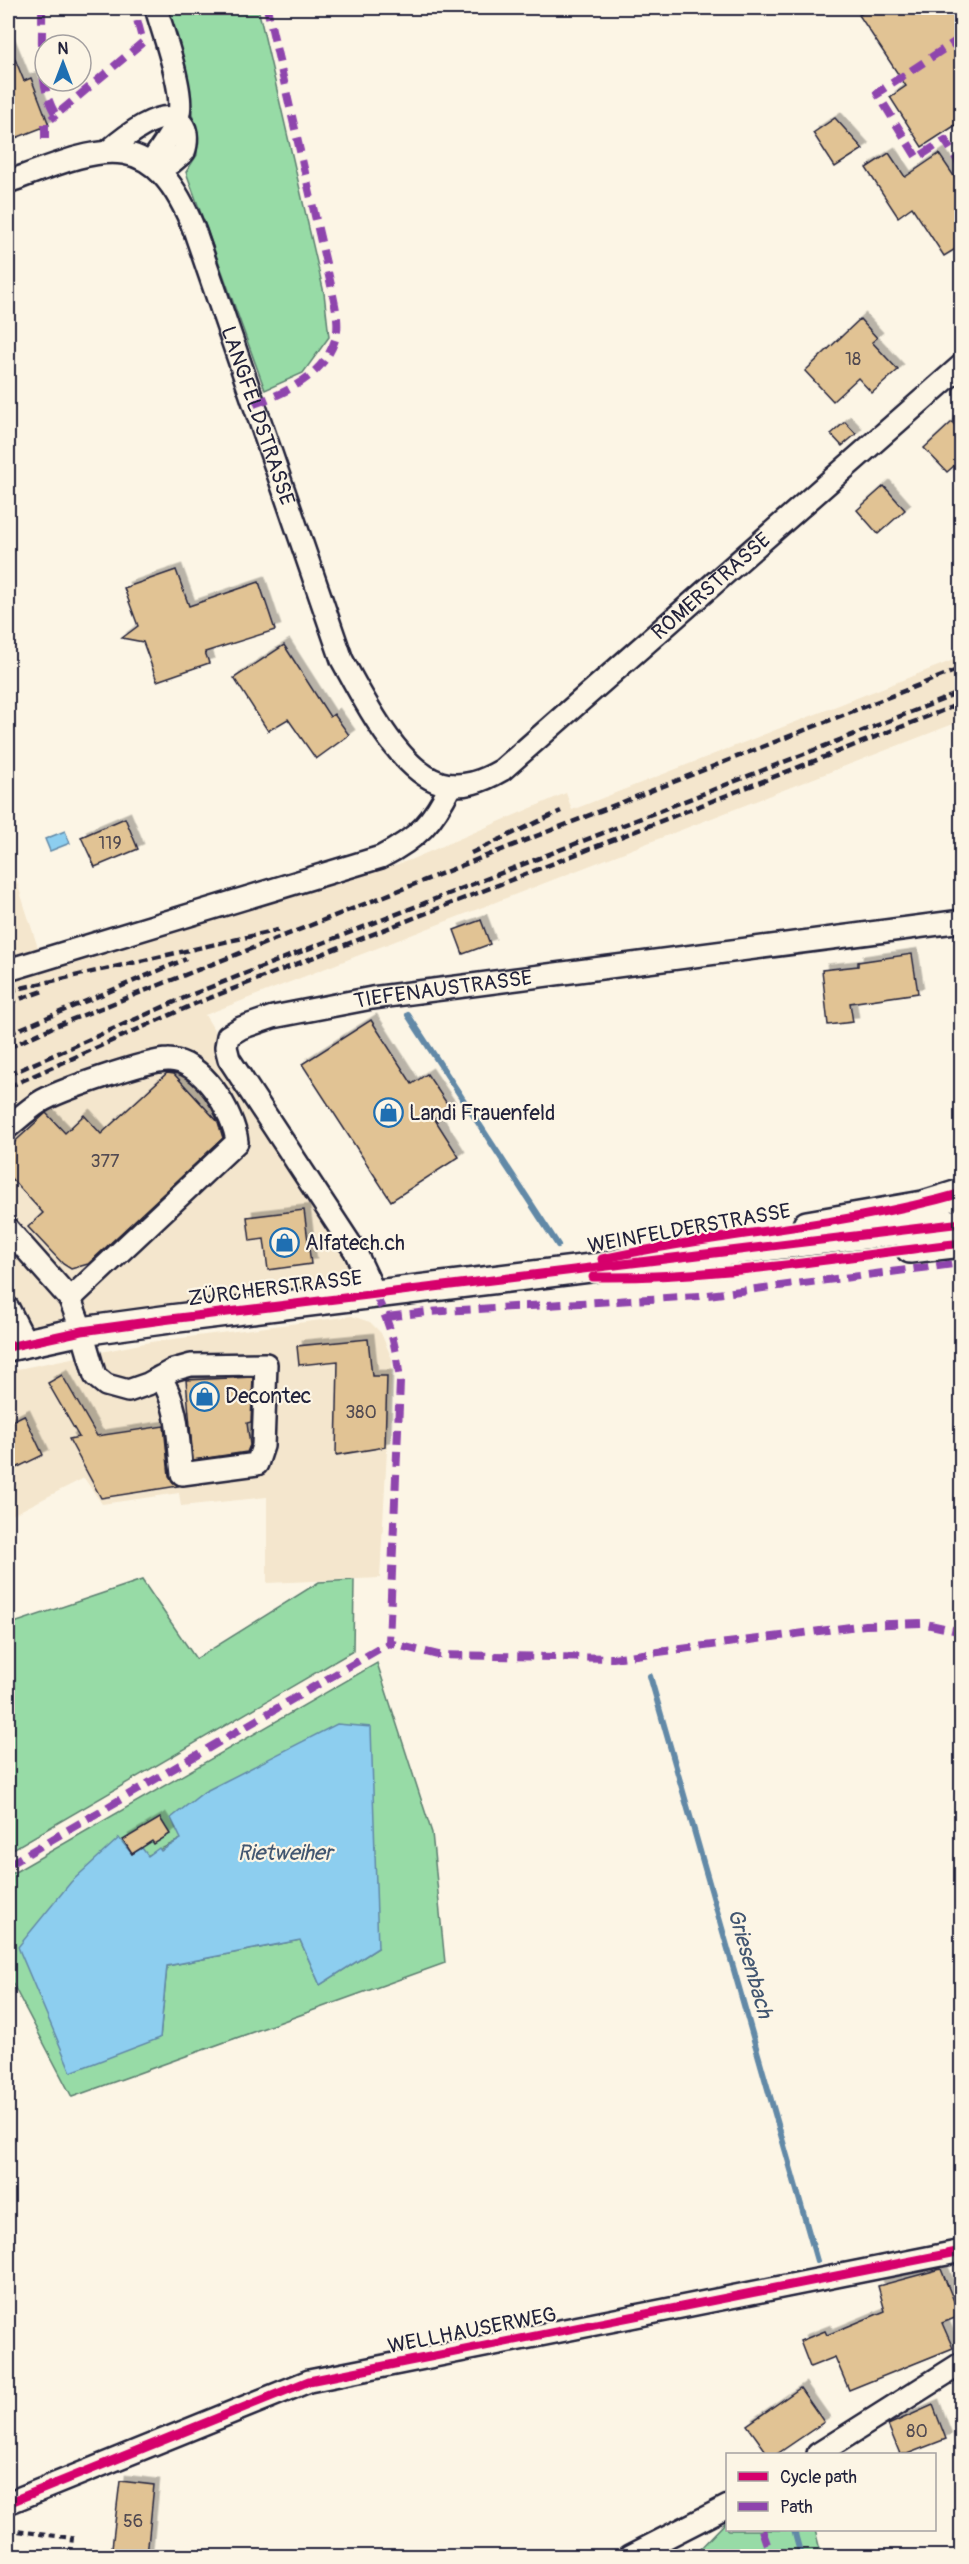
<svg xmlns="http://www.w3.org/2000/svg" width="969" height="2564" viewBox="0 0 969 2564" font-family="Pangolin,sans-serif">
  <defs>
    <filter id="shadow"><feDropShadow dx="5.5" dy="-5.5" stdDeviation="0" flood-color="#0004"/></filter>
  </defs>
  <rect width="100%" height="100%" fill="#fcf5e5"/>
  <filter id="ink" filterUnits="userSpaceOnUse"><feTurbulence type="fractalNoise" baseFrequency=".0167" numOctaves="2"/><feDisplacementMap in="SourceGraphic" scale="12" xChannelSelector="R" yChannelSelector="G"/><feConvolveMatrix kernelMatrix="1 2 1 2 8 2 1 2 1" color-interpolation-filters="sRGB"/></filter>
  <g filter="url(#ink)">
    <!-- built -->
    <g fill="#f4e6cd">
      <path d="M961 657V721L205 1015 375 1294 8 1347V855L40 954 334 885 410 860 566 793 572 810Z"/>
      <path d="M352 1316 370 1322 381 1333 392 1359 380 1578 267 1583V1497L181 1506 179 1493 102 1504 84 1478 8 1517V1371L150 1342Z"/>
    </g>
    <!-- green -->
    <g fill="#97dba6" stroke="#5c7e70" stroke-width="1.5" fill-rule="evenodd">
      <path d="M169 8H258L324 293 329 337 303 373 265 390 186 172 197 155 196 132Z"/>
      <path d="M142 1580 196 1659 319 1582 354 1580 353 1651 8 1852V1625Z"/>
      <path d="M377 1663 432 1833 445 1963 72 2097 8 1975V1876ZM119 1839 132 1854 147 1856 181 1839 378 1948 320 1985 300 1940 167 1966 160 2038Z"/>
      <path d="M727 2521 728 2530H815L819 2546 825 2556H693Z"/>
    </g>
    <!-- water -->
    <g fill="#8dceef" stroke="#6289a7" stroke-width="1.5">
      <path d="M65 831 70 843 50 851 45 839Z"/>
      <path d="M337 1724 371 1727 378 1948 320 1985 300 1940 167 1966 160 2038 71 2072 18 1947 71 1882 119 1838 132 1854 142 1848 148 1856 159 1848 161 1851 181 1839 171 1818 204 1792Z"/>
    </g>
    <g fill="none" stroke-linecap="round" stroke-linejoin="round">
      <!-- stream -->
      <g stroke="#6289a7" stroke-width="6">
        <path d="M408 1015 558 1245"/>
        <path d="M650 1676 817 2261"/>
        <path d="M794 2530 801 2556"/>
      </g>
    </g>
    <!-- building -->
    <g fill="#e1c394" stroke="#22223b" stroke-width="1.5" filter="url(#shadow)">
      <path d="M870 8H962V121L922 147 890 97 906 86 859 15Z"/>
      <path d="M8 42 24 81 31 78 49 125 8 141Z"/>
      <path d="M835 118 863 149 835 167 813 133Z"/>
      <path d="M889 153 905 177 939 154 962 188V245L944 256 912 207 898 217 866 168Z"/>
      <path d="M860 319 877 338 872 342 898 370 872 393 858 378 833 401 805 371Z"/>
      <path d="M845 422 856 434 842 446 831 434Z"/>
      <path d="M952 422 962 433V459L947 472 924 448Z"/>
      <path d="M884 486 905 510 878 534 857 510Z"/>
      <path d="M176 570 189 606 259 582 275 630 205 652 209 663 157 681 143 642 122 638 138 626 124 588Z"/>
      <path d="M284 645 330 717 334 714 349 735 316 759 288 719 268 731 234 678Z"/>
      <path d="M125 818 138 849 95 867 81 837Z"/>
      <path d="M481 920 490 944 463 954 454 930Z"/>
      <path d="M912 954 918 993 850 1003 853 1022 828 1025 822 970 858 966V962Z"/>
      <path d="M371 1020 412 1084 427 1074 450 1108 434 1118 459 1157 391 1201 302 1064Z"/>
      <path d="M167 1073 174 1074 218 1122 223 1138 88 1264 71 1269 63 1264 28 1227 43 1213 8 1175V1148L46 1113 65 1133 84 1115 101 1134Z"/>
      <path d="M304 1210 311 1264 268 1270 264 1239 250 1241 247 1217Z"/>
      <path d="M368 1339 372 1376H387L385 1447 336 1455 338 1361 299 1365 297 1346Z"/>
      <path d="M62 1375 97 1436 164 1426 169 1476 178 1486 101 1498 69 1439 79 1437 48 1383Z"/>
      <path d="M253 1377 251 1422 247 1423 250 1445 247 1452 193 1460 186 1380Z"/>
      <path d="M24 1415 43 1455 14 1469 8 1456V1423Z"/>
      <path d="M160 1818 170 1834 154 1844 152 1841 132 1854 123 1840Z"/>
      <path d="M941 2269 960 2316 942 2323 953 2348 849 2390 835 2357 810 2367 800 2341 825 2331 827 2335 885 2311 878 2286Z"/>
      <path d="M800 2388 824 2422 777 2454H768L747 2425Z"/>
      <path d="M933 2405 946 2439 907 2454H900L888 2425Z"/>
      <path d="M120 2481 154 2485 147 2556H111Z"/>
    </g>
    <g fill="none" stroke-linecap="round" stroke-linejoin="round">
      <defs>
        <g id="minor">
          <path d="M107 152C121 140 164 103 182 124 188 131 187 144 184 152L171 163H151"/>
          <path d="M151 163C161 147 175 131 179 113 184 90 163 33 156 8"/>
          <path id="s1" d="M8 182C99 148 152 121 195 232L342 660C362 696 399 771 441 783 463 789 483 781 502 770L962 365"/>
          <path d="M8 970 381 857C418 838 433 822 451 785"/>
          <path d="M8 1127C18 1119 29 1109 40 1102 57 1091 148 1060 168 1060 202 1059 234 1113 237 1142L70 1299"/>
          <path d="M8 1229 70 1299 82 1331 95 1376 106 1385 128 1391 148 1384 173 1370 191 1365 266 1364 263 1446 257 1464 182 1474C178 1441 179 1404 160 1377"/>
          <path id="s2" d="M375 1294 355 1251 229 1059 226 1047 228 1036 241 1028 273 1017 372 998 962 921"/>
          <path d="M8 1308 26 1343"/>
          <path d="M818 2454 962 2363"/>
          <path d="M8 2503 309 2381 962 2251"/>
          <path d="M630 2556 728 2506"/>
        </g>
        <g id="major">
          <path d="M807 1225 923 1205 962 1193"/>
          <path d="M910 1249 962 1243"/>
          <path d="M8 1347 82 1331 170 1319 962 1223"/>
        </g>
      </defs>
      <!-- minor casing -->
      <use href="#minor" stroke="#22223b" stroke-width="26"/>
      <!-- major casing -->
      <use href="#major" stroke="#22223b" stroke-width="32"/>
      <!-- path -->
      <path stroke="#22223b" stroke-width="4" stroke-dasharray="6 4.5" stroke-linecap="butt" d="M8 2530 72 2538 70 2556"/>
      <!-- minor -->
      <use href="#minor" stroke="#fcf5e5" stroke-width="21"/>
      <!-- major -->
      <use href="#major" stroke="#fcf5e5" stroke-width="27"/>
      <!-- rail -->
      <g stroke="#22223b" stroke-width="4.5" stroke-dasharray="9 4.5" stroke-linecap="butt">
        <path d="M471 853 561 811"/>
        <path d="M8 991 278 930"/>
        <path d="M8 1003 46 990"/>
        <path d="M8 1034 186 959"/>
        <path d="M8 1048 53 1027 962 668"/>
        <path d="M8 1075 193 994 962 692"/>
        <path d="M8 1087 197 1003 962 703"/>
      </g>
      <!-- quiet -->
      <g stroke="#8e44ad" stroke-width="8" stroke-dasharray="15 8" stroke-linecap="butt">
        <path d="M42 8C43 42 37 85 56 115L143 42 134 8"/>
        <path d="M962 37 877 93 917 158 945 140 962 168"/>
        <path d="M45 139V124L56 115"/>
        <path d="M254 404C286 393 324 375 335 340 341 324 334 302 331 285L267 8"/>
        <path d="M375 1294C390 1323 397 1349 400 1382L389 1643 438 1655 613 1658 865 1625 922 1623 962 1632"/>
        <path d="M387 1317 427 1312 700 1296 962 1263"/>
        <path d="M8 1865 389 1643"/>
        <path d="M762 2530 771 2556"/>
      </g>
      <defs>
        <g id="cycleway">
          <path d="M602 1259C721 1232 844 1227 962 1193"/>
          <path d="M593 1277C716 1279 839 1257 962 1243"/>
          <path d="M8 1347 82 1331 170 1319 962 1223"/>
          <path d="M8 2503 309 2381 962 2251"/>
        </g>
      </defs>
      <!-- cycleway casing -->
      <use href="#cycleway" stroke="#fcf5e5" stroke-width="13"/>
      <!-- cycleway -->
      <use href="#cycleway" stroke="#d6006c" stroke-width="9"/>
    </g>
  </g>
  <!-- icons -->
  <defs>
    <symbol id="shop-ring" viewBox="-11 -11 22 22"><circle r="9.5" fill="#fcf5e5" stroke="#1f6fb2" stroke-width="1.5"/><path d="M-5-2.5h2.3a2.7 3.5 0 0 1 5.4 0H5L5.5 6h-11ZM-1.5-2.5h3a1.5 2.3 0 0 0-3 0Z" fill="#1f6fb2"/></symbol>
  </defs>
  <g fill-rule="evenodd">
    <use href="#shop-ring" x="372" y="1096" width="33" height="33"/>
    <use href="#shop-ring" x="268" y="1226" width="33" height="33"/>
    <use href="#shop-ring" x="188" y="1380" width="33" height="33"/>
  </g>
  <g text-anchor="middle" stroke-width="4.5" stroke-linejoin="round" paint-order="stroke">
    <!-- number labels -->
    <g font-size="18" fill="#524a51">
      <text x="853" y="365">18</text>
      <text x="110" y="849">119</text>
      <text x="105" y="1167">377</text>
      <text x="361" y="1418">380</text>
      <text x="917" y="2437">80</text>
      <text x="133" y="2527">56</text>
    </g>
    <!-- street labels -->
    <g font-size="21" fill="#22223b" stroke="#fcf5e5">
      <text dy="7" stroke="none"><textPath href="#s1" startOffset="426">LANGFELDSTRASSE</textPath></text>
      <text dy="7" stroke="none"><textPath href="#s1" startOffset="1188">RÖMERSTRASSE</textPath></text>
      <text dy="7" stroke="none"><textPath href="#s2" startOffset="522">TIEFENAUSTRASSE</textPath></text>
      <text transform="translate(689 1228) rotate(-10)" y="7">WEINFELDERSTRASSE</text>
      <text transform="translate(275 1288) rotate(-7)" y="7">ZÜRCHERSTRASSE</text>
      <text transform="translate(472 2330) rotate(-11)" y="7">WELLHAUSERWEG</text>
    </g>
    <!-- poi labels -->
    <g font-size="21" fill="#22223b" stroke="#fcf5e5" text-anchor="start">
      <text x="409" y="1120">Landi Frauenfeld</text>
      <text x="305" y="1250">Alfatech.ch</text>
      <text x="225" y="1403">Decontec</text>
    </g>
    <!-- water labels -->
    <g font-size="22" font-style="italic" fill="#425671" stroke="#fcf5e5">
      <text x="285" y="1860">Rietweiher</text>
      <text transform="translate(751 1963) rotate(74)" y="8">Griesenbach</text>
    </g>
  </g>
  <!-- margin -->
  <rect width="969" height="2564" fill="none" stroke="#fcf5e5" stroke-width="30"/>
  <rect x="15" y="15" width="939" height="2534" fill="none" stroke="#22223b" stroke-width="2" filter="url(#ink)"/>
  <!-- legend -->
  <rect x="726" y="2453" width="210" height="78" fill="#fcf5e5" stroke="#a5a1a1" stroke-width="1.5"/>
  <rect x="738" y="2472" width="30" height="9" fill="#d6006c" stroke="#a5a1a1" stroke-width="1.5"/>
  <text x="780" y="2483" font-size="18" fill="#22223b">Cycle path</text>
  <rect x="738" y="2502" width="30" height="9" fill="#8e44ad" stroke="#a5a1a1" stroke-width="1.5"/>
  <text x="780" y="2513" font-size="18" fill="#22223b">Path</text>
  <!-- north arrow -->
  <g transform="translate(63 63)"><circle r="28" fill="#fcf5e5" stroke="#a5a1a1" stroke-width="1.5"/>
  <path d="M0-4.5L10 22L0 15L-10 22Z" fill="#1f6fb2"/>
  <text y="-9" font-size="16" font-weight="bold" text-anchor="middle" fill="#22223b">N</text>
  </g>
</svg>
